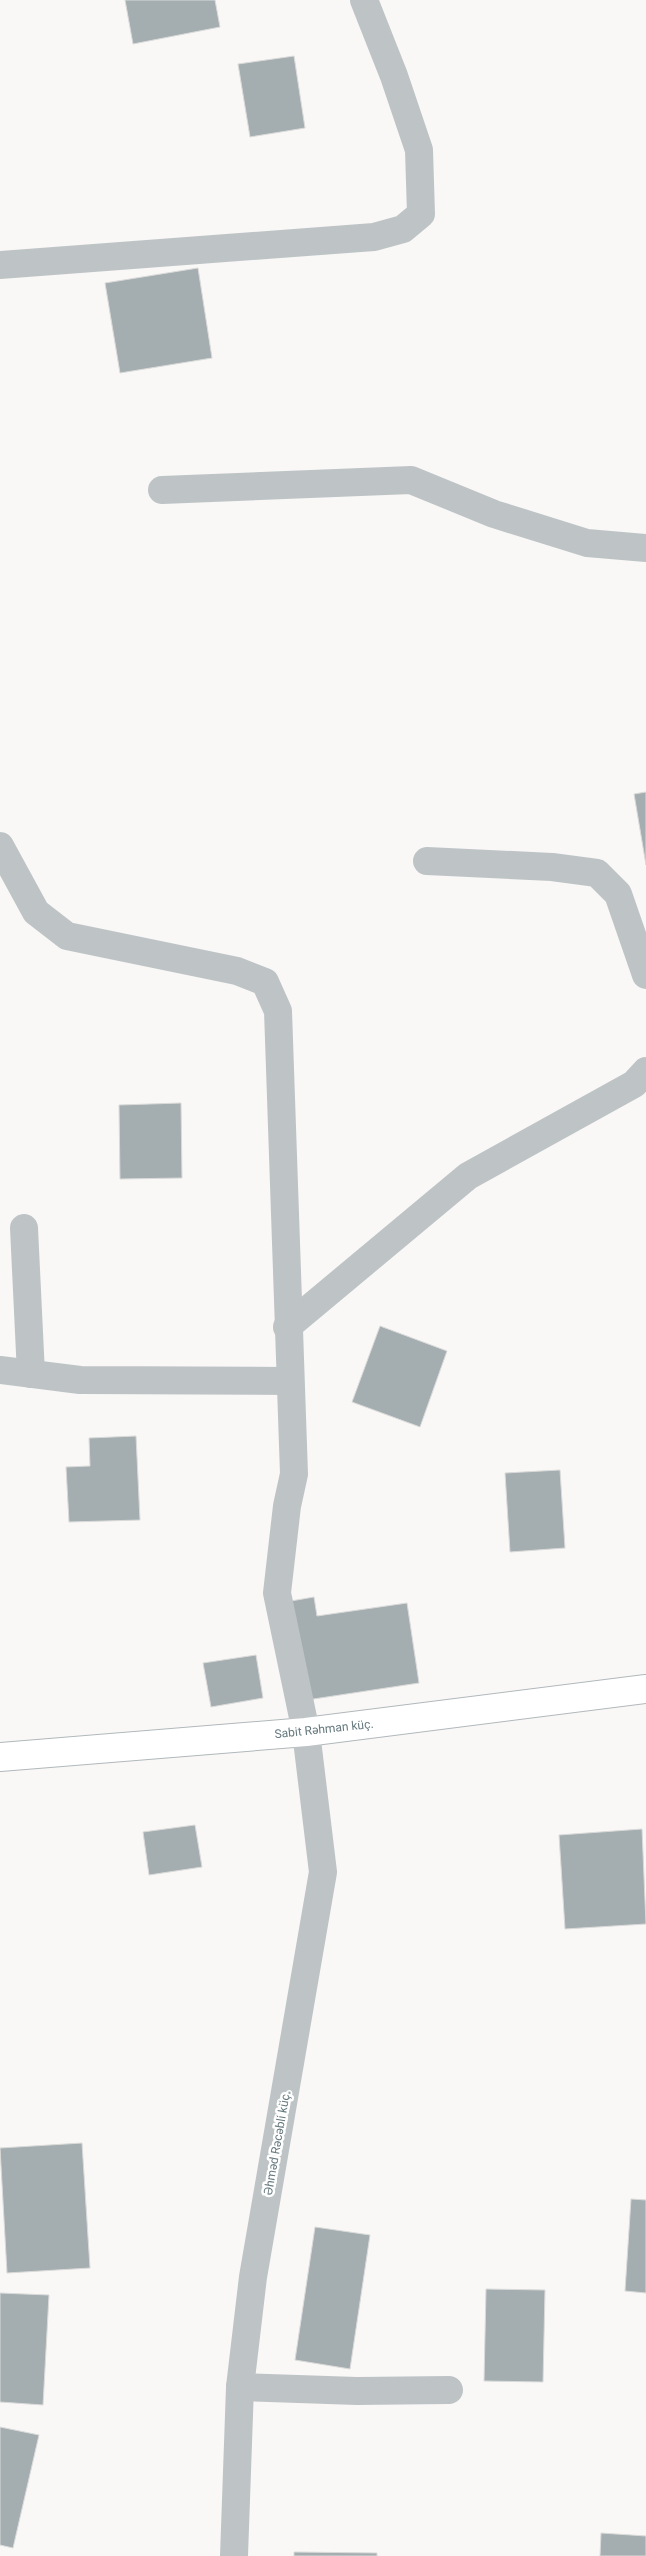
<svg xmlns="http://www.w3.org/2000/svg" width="646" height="2556" viewBox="0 0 646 2556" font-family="Roboto,sans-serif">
  <rect width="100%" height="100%" fill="#f9f8f7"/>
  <!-- building -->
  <g fill="#a4aeb1" stroke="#dadad9">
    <path d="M125 0H215L220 27 133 44Z"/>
    <path d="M294 56 305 128 250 137 238 64Z"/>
    <path d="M198 268 212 358 120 373 105 283Z"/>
    <path d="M646 792V865L634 794Z"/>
    <path d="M181 1103 182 1178 120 1179 119 1105Z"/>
    <path d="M380 1326 447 1351 420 1427 352 1402Z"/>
    <path d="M136 1436 140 1520 69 1522 66 1467 90 1466 89 1438Z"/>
    <path d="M560 1470 565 1548 510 1552 505 1473Z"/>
    <path d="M314 1597 317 1616 407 1603 419 1683 307 1700 291 1601Z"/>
    <path d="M256 1655 263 1698 211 1707 203 1663Z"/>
    <path d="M195 1825 202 1867 149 1875 143 1832Z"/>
    <path d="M642 1829 646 1924 565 1929 559 1835Z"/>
    <path d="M82 2143 90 2268 7 2273 0 2148Z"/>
    <path d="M631 2199 646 2200V2293L625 2291Z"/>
    <path d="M315 2227 370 2235 350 2369 295 2360Z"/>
    <path d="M486 2289 545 2290 543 2382 484 2381Z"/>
    <path d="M0 2293 49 2295 43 2405 0 2402Z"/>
    <path d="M0 2427 39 2435 13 2548 0 2545Z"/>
    <path d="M601 2533 646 2536V2556H600Z"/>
    <path d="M294 2552 377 2553V2556H294Z"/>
  </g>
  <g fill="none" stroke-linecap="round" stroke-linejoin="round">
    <defs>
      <path id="secondary" d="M0 1757 306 1732 646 1689"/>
    </defs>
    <!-- secondary casing -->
    <use href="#secondary" stroke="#b1b8bb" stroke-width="30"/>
    <!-- minor -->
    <g stroke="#bec4c6" stroke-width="28">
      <path d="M0 265 374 237 403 229 421 214 419 150 394 76 364 0"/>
      <path d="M162 490 411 480 494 514 587 543 646 548"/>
      <path d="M0 846 36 912 67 936 237 971 265 982 278 1011 294 1474 287 1506 277 1593 306 1732 323 1872 253 2277 240 2387 234 2556"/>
      <path d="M427 861 552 867 597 873 618 894 646 975"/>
      <path d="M24 1228 31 1374"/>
      <path d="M287 1327 468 1176 634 1084 646 1071"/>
      <path d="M0 1370 80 1380 290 1381"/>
      <path d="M240 2387 357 2391 449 2390"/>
    </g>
    <!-- secondary -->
    <use href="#secondary" stroke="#fff" stroke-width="28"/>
  </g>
  <g text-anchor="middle" stroke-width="5" stroke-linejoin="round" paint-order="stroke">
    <!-- street labels -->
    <g font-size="12" fill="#66797e" stroke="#fff">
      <text transform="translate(324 1729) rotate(-6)" y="4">Sabit Rəhman küç.</text>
      <text transform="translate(277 2143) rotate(-80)" y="4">Əhməd Rəcəbli küç.</text>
    </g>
  </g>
</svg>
